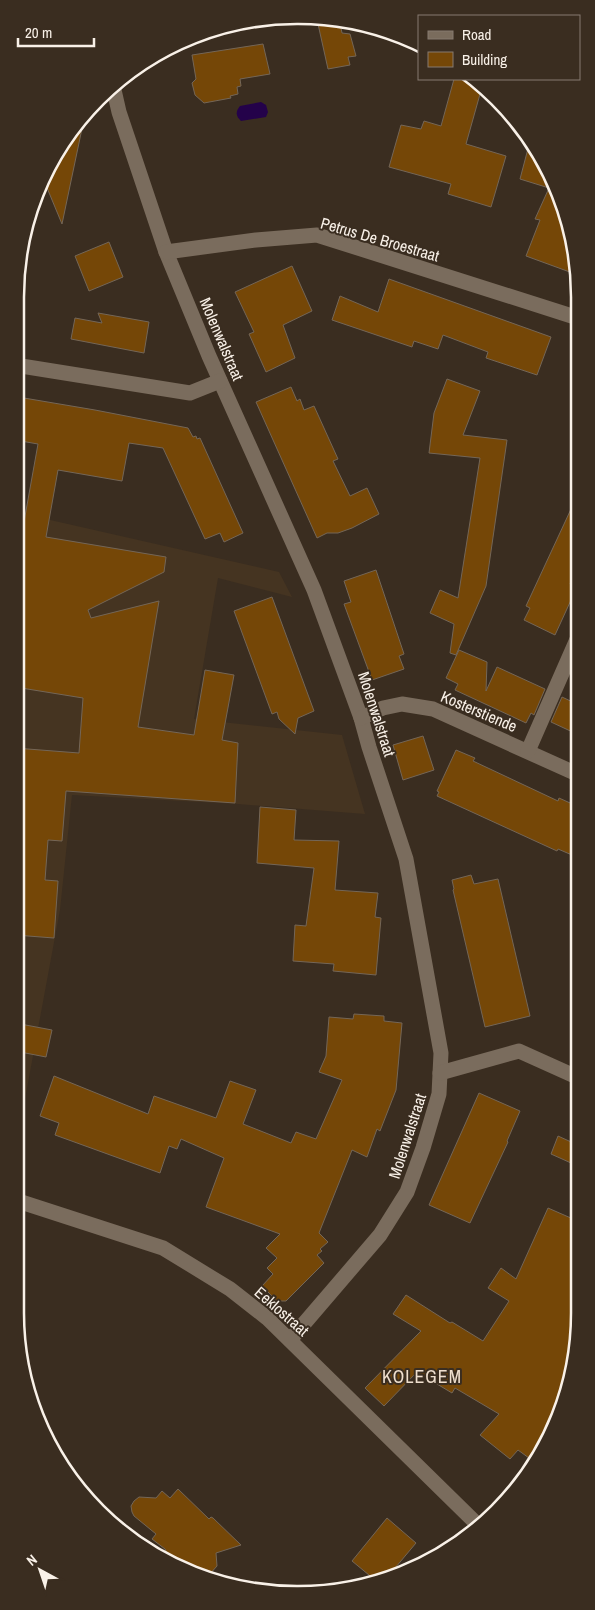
<svg xmlns="http://www.w3.org/2000/svg" width="595" height="1610" viewBox="0 0 595 1610" font-family="'Archivo Narrow',sans-serif">
  <rect width="100%" height="100%" fill="#3a2d20"/>
  <!-- built -->
  <path fill="#453421" d="M15 512 279 572 292 597 218 578 194 719 342 735 365 814 238 804 72 795 60 910 15 1153Z"/>
  <!-- water -->
  <path fill="#24024a" d="M261 102 266 105 268 112 266 117 241 121C236 116 235 112 240 106Z"/>
  <!-- building -->
  <g fill="#754707" stroke="#746657">
    <path d="M332 22 340 23 342 33 350 34 356 56 348 57 350 65 328 69 318 24Z"/>
    <path d="M263 44 270 74 240 79 241 86 237 87 238 94 230 96 231 98 204 103 195 95 192 83 196 79 192 55Z"/>
    <path d="M454 79H473L482 87 466 144 506 156 491 207 448 194 451 184 389 167 401 125 421 129 424 121 441 126Z"/>
    <path d="M82 118 84 119 62 224 45 183 74 125Z"/>
    <path d="M530 141 551 173 578 260V275L526 256 540 220 535 219 549 188 520 179Z"/>
    <path d="M109 242 123 277 89 291 75 256Z"/>
    <path d="M292 266 312 311 283 325 295 358 266 372 249 334 254 332 235 292Z"/>
    <path d="M389 279 551 337 537 375 486 358 488 352 443 335 438 349 414 341 412 347 332 320 340 296 378 312Z"/>
    <path d="M98 313 149 322 144 353 71 339 75 318 102 323Z"/>
    <path d="M447 379 480 391 463 435 507 440 486 586 456 655 450 653 454 624 430 613 440 590 458 598 480 458 429 453 434 413Z"/>
    <path d="M291 387 297 401 300 399 304 410 314 406 338 459 333 461 350 496 367 488 379 514 352 528 338 533H327L317 538 256 402Z"/>
    <path d="M18 397 95 410 188 428 193 437 196 436 197 439 200 438 243 533 224 542 220 533 205 539 163 448 129 443 122 481 58 470 46 537 166 557 164 572 88 610 91 618 159 601 138 727 194 735 205 670 234 675 222 740 238 743 235 803 66 791 62 841 48 840 45 880 58 881 54 938 15 935V748L79 753 83 698 15 687V531L22 533 38 444 15 440V416Z"/>
    <path d="M578 494V567L570 584 577 587 555 635 524 620 530 608 526 606Z"/>
    <path d="M376 570 404 654 399 656 404 669 372 680 344 604 351 602 344 581Z"/>
    <path d="M272 597 314 711 298 718 295 734 279 719 277 712 272 714 234 611Z"/>
    <path d="M459 650 487 662 486 691 497 667 545 689 534 715 531 713 526 723 455 690 458 684 446 678Z"/>
    <path d="M562 697 579 705V735L551 722Z"/>
    <path d="M423 736 434 770 403 780 393 745Z"/>
    <path d="M456 750 475 758 473 761 558 801 559 798 579 807V858L558 849 557 851 437 796 439 792 437 791Z"/>
    <path d="M260 807 296 810 294 840 339 841 335 890 378 893 375 917 381 918 376 975 333 971 334 964 293 961 295 925 306 926 314 868 257 863Z"/>
    <path d="M471 875 474 884 498 879 530 1016 485 1027 453 890 454 889 452 880Z"/>
    <path d="M354 1014 384 1016V1021L402 1023 396 1090 380 1131 377 1129 367 1157 352 1150 319 1233 328 1242 320 1249 322 1251 317 1255 324 1263 286 1301H277L262 1286 273 1274 267 1268 277 1258 266 1248 280 1234 206 1207 224 1158 181 1139 177 1149 169 1146 160 1173 55 1135 59 1123 40 1116 54 1076 148 1114 154 1096 216 1118 230 1081 256 1090 243 1124 291 1143 296 1132 316 1139 342 1080 319 1072 326 1056 329 1017 353 1019Z"/>
    <path d="M15 1023 52 1030 46 1057 15 1051Z"/>
    <path d="M479 1093 520 1111 507 1141 508 1142 470 1223 429 1205Z"/>
    <path d="M558 1136 580 1146V1167L551 1154Z"/>
    <path d="M548 1208 580 1222V1312L573 1367 554 1408 558 1410 533 1461 518 1450 510 1459 480 1435 499 1414 455 1388 452 1393 417 1372 384 1406 365 1388 421 1331 393 1314 406 1295 450 1323 452 1322 483 1341 509 1301 488 1288 501 1268 516 1279Z"/>
    <path d="M178 1489 209 1519 211 1517 213 1518 241 1545 216 1553 217 1566 209 1575 193 1570 183 1560 169 1558 165 1549 152 1539 156 1534 134 1516 132 1512 131 1506 134 1501 139 1497 156 1498 162 1491 170 1498Z"/>
    <path d="M387 1518 416 1543 390 1574 375 1580 352 1561Z"/>
  </g>
  <g fill="none" stroke-linecap="round" stroke-linejoin="round">
    <!-- minor -->
    <g stroke="#7a6c5d" stroke-width="15">
      <path d="M114 90 119 112 166 252 209 356 314 590 361 718 369 747 406 859 441 1053 439 1094 423 1148 407 1192 380 1235 290 1340"/>
      <path d="M166 252 256 240 317 235 578 318"/>
      <path d="M15 365 190 393 220 381"/>
      <path d="M361 718 383 708 402 704 433 709 579 775"/>
      <path d="M528 751 578 637"/>
      <path d="M440 1073 519 1051 579 1078"/>
      <path d="M15 1200 163 1248 230 1289 267 1318 478 1525"/>
    </g>
  </g>
  <g text-anchor="middle" stroke-width="4" stroke-linejoin="round" paint-order="stroke">
    <!-- street labels -->
    <g font-size="16" fill="#f9f1e8" stroke="#3a2d20">
      <text transform="translate(380 239) rotate(16)" y="6">Petrus De Broestraat</text>
      <text transform="translate(222 339) rotate(67)" y="6">Molenwalstraat</text>
      <text transform="translate(479 711) rotate(23)" y="6">Kosterstiende</text>
      <text transform="translate(377 714) rotate(72)" y="6">Molenwalstraat</text>
      <text transform="translate(407 1136) rotate(-72)" y="6">Molenwalstraat</text>
      <text transform="translate(282 1311) rotate(41)" y="6">Eeklostraat</text>
    </g>
    <!-- neighbourhood labels -->
    <g font-size="18" letter-spacing="1" fill="#efdfce" stroke="#3a2d20">
      <text x="422" y="1383">KOLEGEM</text>
    </g>
  </g>
  <!-- crop -->
  <path d="M0 0H595V1610H0ZM297 24H298A273 273 0 0 1 571 297V1313A273 273 0 0 1 298 1586H297A273 273 0 0 1 24 1313V297A273 273 0 0 1 297 24Z" fill="#3a2d20" fill-rule="evenodd"/>
  <path fill="none" stroke="#f9f1e8" stroke-width="2.5" d="M297 24H298A273 273 0 0 1 571 297V1313A273 273 0 0 1 298 1586H297A273 273 0 0 1 24 1313V297A273 273 0 0 1 297 24Z"/>
  <!-- legend -->
  <rect x="418" y="15" width="162" height="65" fill="#3a2d20" stroke="#867b70"/>
  <rect x="428" y="31" width="25" height="8" fill="#7a6c5d" stroke="#867b70"/>
  <text x="462" y="40" font-size="15" fill="#f9f1e8">Road</text>
  <rect x="428" y="52" width="25" height="15" fill="#754707" stroke="#867b70"/>
  <text x="462" y="65" font-size="15" fill="#f9f1e8">Building</text>
  <!-- north arrow -->
  <g transform="translate(40 1570) rotate(320)" stroke="#3a2d20" stroke-width="4" paint-order="stroke">
  <path d="M0-4L9 19L0 12L-9 19Z" fill="#f9f1e8"/>
  <text y="-8" font-size="14" font-weight="bold" text-anchor="middle" fill="#f9f1e8">N</text>
  </g>
  <!-- scale -->
  <path d="M18 38v8h76v-8" fill="none" stroke="#f9f1e8" stroke-width="2.5"/>
  <text x="25" y="38" font-size="15" fill="#f9f1e8" stroke="#3a2d20" stroke-width="4" paint-order="stroke">20 m</text>
</svg>
